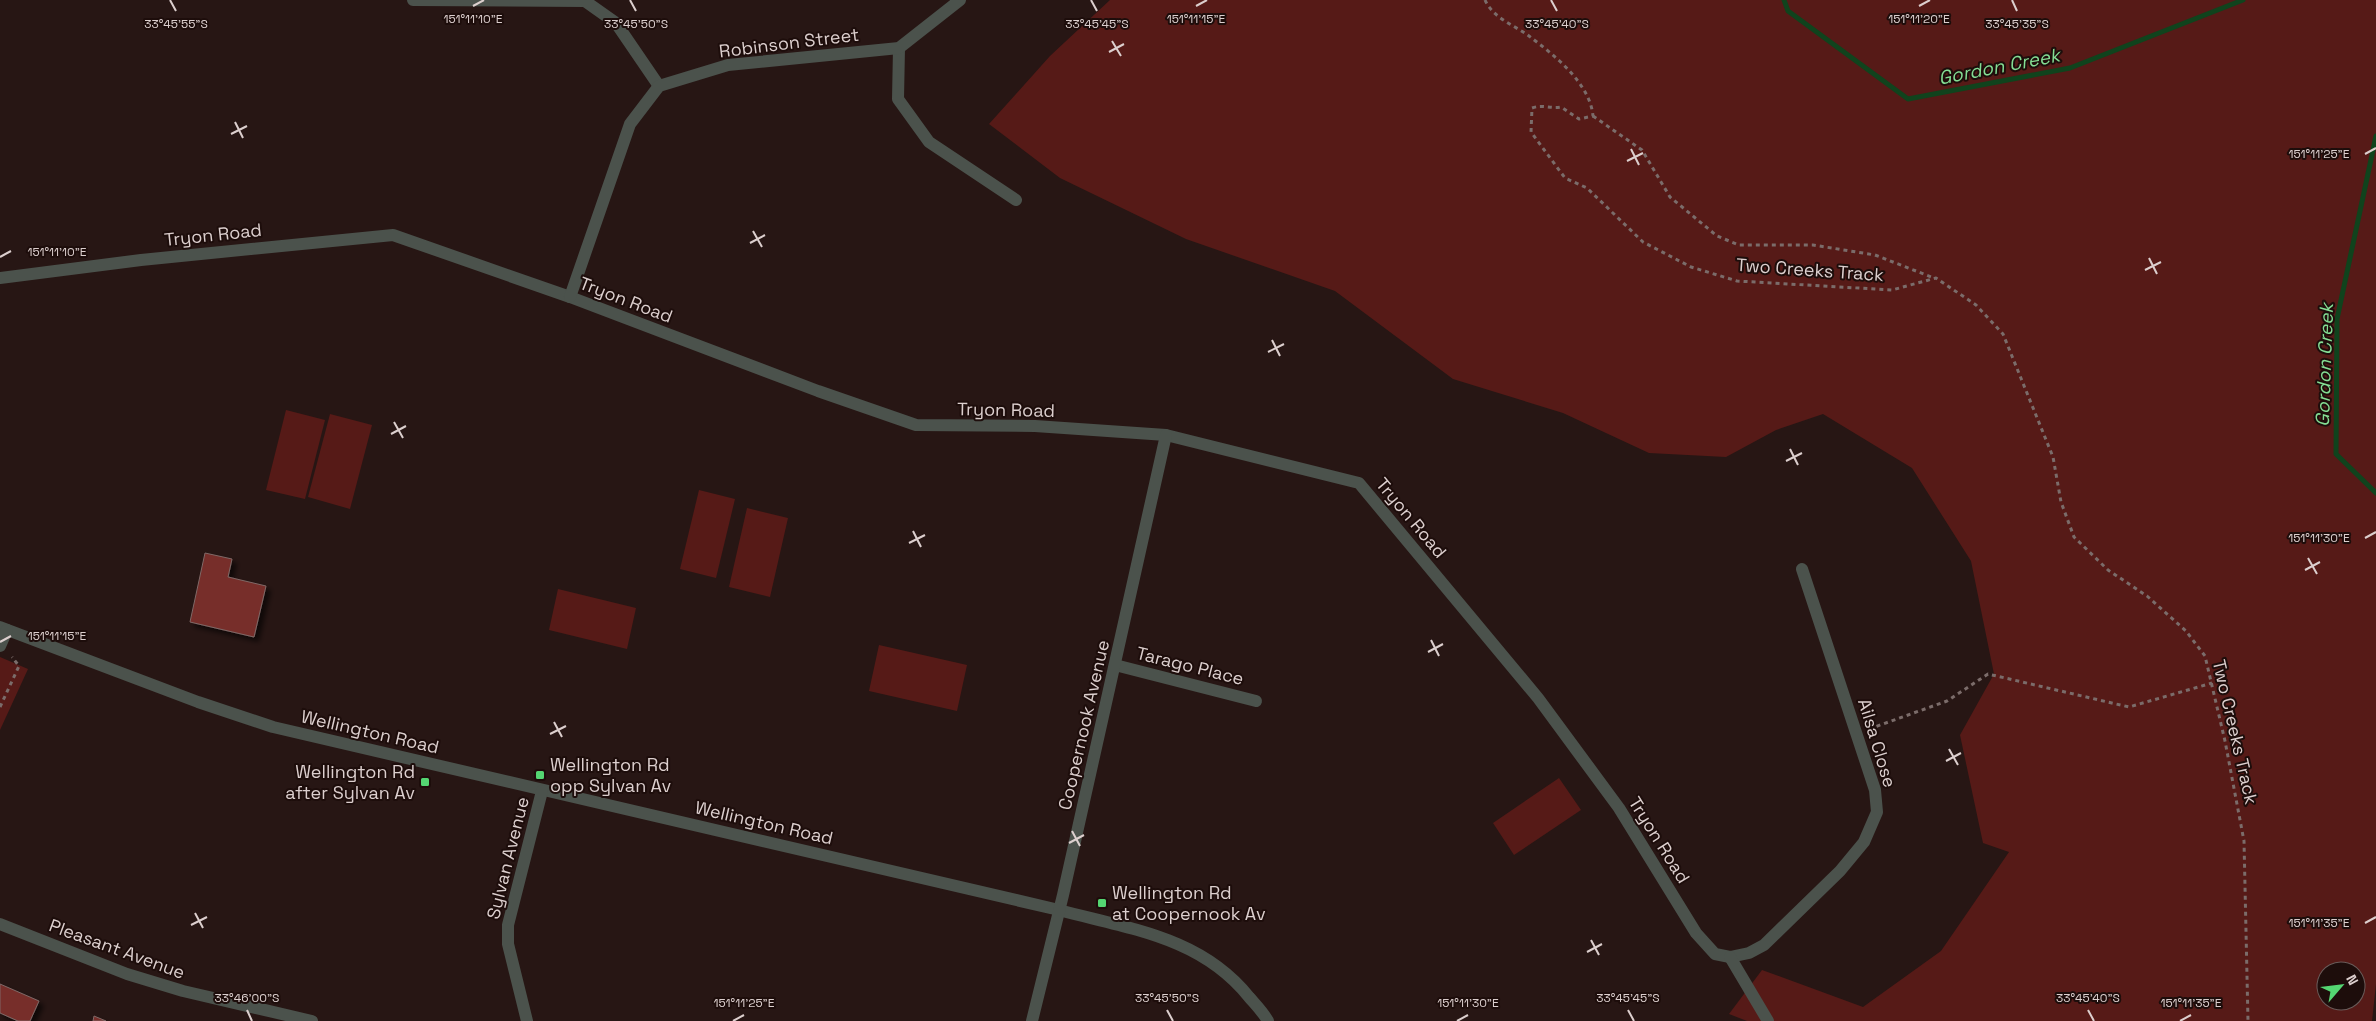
<svg xmlns="http://www.w3.org/2000/svg" width="2376" height="1021" viewBox="0 0 2376 1021" font-family="'Space Grotesk',sans-serif">
  <defs>
    <filter id="shadow"><feDropShadow dx="4.5" dy="4.5" stdDeviation="2.5" flood-color="#0009"/></filter>
  </defs>
  <rect width="100%" height="100%" fill="#271614"/>
  <!-- green -->
  <g fill="#561a17" fill-rule="evenodd">
    <path d="M1110 0H2376V984L2372 1021H1747L1729 1014 1762 970 1863 1007 1941 951 2009 852 1983 843 1960 735 1994 674 1971 561 1912 468 1823 414 1776 430 1726 457 1649 453 1563 413 1453 379 1335 291 1186 239 1060 178 989 124 1050 56ZM2326 971H2356V1001H2326Z"/>
    <path d="M286 410 325 420 305 499 266 490Z"/>
    <path d="M330 414 372 425 350 509 308 497Z"/>
    <path d="M699 490 735 499 716 578 680 569Z"/>
    <path d="M747 508 788 518 770 597 729 587Z"/>
    <path d="M558 589 636 608 627 649 549 630Z"/>
    <path d="M879 645 967 665 957 711 869 691Z"/>
    <path d="M0 657 28 669 0 730Z"/>
    <path d="M1559 778 1581 810 1514 855 1493 823Z"/>
  </g>
  <g fill="none" stroke-linecap="round" stroke-linejoin="round">
    <!-- stream -->
    <g stroke="#10431d" stroke-width="5">
      <path d="M1784 0 1788 11 1908 99 2070 68 2243 0"/>
      <path d="M2376 136 2337 319 2336 454 2376 493"/>
    </g>
  </g>
  <!-- building -->
  <g fill="#772d29" stroke="#806967" filter="url(#shadow)">
    <path d="M205 553 232 559 228 577 266 586 254 637 190 622Z"/>
    <path d="M0 984 39 1001 30 1021H18L0 1013Z"/>
    <path d="M94 1016 106 1021H93Z"/>
  </g>
  <g fill="none" stroke-linecap="round" stroke-linejoin="round">
    <!-- path -->
    <g stroke="#7b6c6a" stroke-width="3" stroke-dasharray="4 4" stroke-linecap="butt">
      <path d="M1485 0C1493 18 1514 25 1529 36 1554 55 1590 83 1593 116L1579 119 1561 107C1550 109 1543 104 1532 108L1531 132 1565 178 1587 188 1643 242 1691 267 1737 281 1892 290 1936 278 1976 305 2003 334 2053 457 2061 502 2074 537 2108 570 2147 596 2186 631 2205 656 2225 741 2244 841 2248 1021"/>
      <path d="M1593 116 1642 150 1670 197 1717 236 1739 245H1813L1875 255 1934 278"/>
      <path d="M0 707 19 666 12 657"/>
      <path d="M1869 729 1947 701 1988 674 2129 707 2212 683"/>
    </g>
    <!-- minor -->
    <g stroke="#4b524c" stroke-width="12">
      <path d="M413 0 585 1 616 23 659 86"/>
      <path d="M899 48 898 99 929 142 1016 200"/>
      <path d="M0 278 141 260 393 235 570 297 818 391 916 425 1035 426 1166 435 1359 483 1538 698 1619 808 1696 933 1715 954 1730 957 1749 953 1764 945 1840 871 1864 842 1877 812 1875 790 1802 569"/>
      <path d="M570 297 630 124 659 86 728 65 899 48 960 0"/>
      <path d="M0 627 198 702 273 727 1059 910C1130 929 1201 937 1249 997 1256 1005 1263 1012 1268 1021"/>
      <path d="M0 646 7 630"/>
      <path d="M1115 665 1256 701"/>
      <path d="M0 924 127 974 183 991 312 1021"/>
      <path d="M1730 957 1768 1021"/>
      <path d="M527 1021 508 944V925L542 791"/>
      <path d="M1032 1021 1063 895 1166 435"/>
    </g>
  </g>
  <!-- ticks -->
  <path fill="none" stroke="#dccfce" stroke-width="2" d="M170 0 176 11M630 0 636 11M1091 0 1097 11M1551 0 1557 11M2012 0 2017 11M473 6 484 0M1196 6 1207 0M1919 6 1930 0M1112 41 1121 56M1109 52 1124 44M235 122 243 138M231 134 247 126M1631 149 1639 165M2365 154 2376 148M1627 161 1643 153M753 231 762 247M750 243 765 235M0 257 11 251M2149 258 2157 274M2145 270 2161 262M1272 340 1280 356M1268 352 1284 344M394 422 403 438M391 434 406 426M1790 449 1798 465M1786 461 1802 453M913 531 921 547M2365 538 2376 532M909 543 925 535M2308 558 2317 574M2305 570 2320 562M1431 640 1439 656M0 642 11 636M1428 652 1443 644M554 722 562 737M550 734 566 726M1949 749 1958 765M1946 761 1961 753M1072 831 1080 846M1069 843 1084 835M195 913 203 928M2365 923 2376 917M191 925 207 917M1591 940 1599 955M1587 952 1602 944M247 1010 252 1021M1167 1010 1173 1021M1628 1010 1634 1021M2088 1010 2094 1021M733 1021 744 1015M1457 1021 1468 1015M2180 1021 2191 1015"/>
  <!-- markers -->
  <g fill="#54d672" stroke="#1d0d0b" stroke-width="2">
    <rect x="535" y="770" width="10" height="10" rx="2.5"/>
    <rect x="420" y="777" width="10" height="10" rx="2.5"/>
    <rect x="1097" y="898" width="10" height="10" rx="2.5"/>
  </g>
  <g text-anchor="middle" stroke-width="4" stroke-linejoin="round" paint-order="stroke">
    <!-- street labels -->
    <g font-size="18" fill="#dccfce" stroke="#1d0d0b">
      <text transform="translate(789 43) rotate(-7)" y="6">Robinson Street</text>
      <text transform="translate(213 235) rotate(-6)" y="6">Tryon Road</text>
      <text transform="translate(1810 270) rotate(4)" y="6">Two Creeks Track</text>
      <text transform="translate(626 300) rotate(21)" y="6">Tryon Road</text>
      <text transform="translate(1006 410) rotate(1)" y="6">Tryon Road</text>
      <text transform="translate(1411 518) rotate(50)" y="6">Tryon Road</text>
      <text transform="translate(1190 666) rotate(14)" y="6">Tarago Place</text>
      <text transform="translate(1084 725) rotate(-77)" y="6">Coopernook Avenue</text>
      <text transform="translate(370 732) rotate(13)" y="6">Wellington Road</text>
      <text transform="translate(2235 732) rotate(77)" y="6">Two Creeks Track</text>
      <text transform="translate(1877 743) rotate(73)" y="6">Ailsa Close</text>
      <text transform="translate(764 823) rotate(13)" y="6">Wellington Road</text>
      <text transform="translate(1659 840) rotate(58)" y="6">Tryon Road</text>
      <text transform="translate(508 858) rotate(-76)" y="6">Sylvan Avenue</text>
      <text transform="translate(117 949) rotate(20)" y="6">Pleasant Avenue</text>
    </g>
    <!-- poi labels -->
    <g font-size="18" fill="#dccfce" stroke="#1d0d0b" text-anchor="start">
      <text x="550" y="771">Wellington Rd<tspan x="550" dy="21">opp Sylvan Av</tspan></text>
      <text x="415" y="778" text-anchor="end">Wellington Rd<tspan x="415" dy="21">after Sylvan Av</tspan></text>
      <text x="1112" y="899">Wellington Rd<tspan x="1112" dy="21">at Coopernook Av</tspan></text>
    </g>
    <!-- water labels -->
    <g font-size="19" font-style="italic" fill="#84dd93" stroke="#1d0d0b">
      <text transform="translate(1999 66) rotate(-11)" y="7">Gordon Creek</text>
      <text transform="translate(2324 365) rotate(-88)" y="7">Gordon Creek</text>
    </g>
  </g>
  <g font-size="12" text-anchor="middle" fill="#dccfce" stroke="#1d0d0b" stroke-width="4" stroke-linejoin="round" paint-order="stroke">
    <text x="473" y="23">151°11'10"E</text>
    <text x="1196" y="23">151°11'15"E</text>
    <text x="1919" y="23">151°11'20"E</text>
    <text x="176" y="28">33°45'55"S</text>
    <text x="636" y="28">33°45'50"S</text>
    <text x="1097" y="28">33°45'45"S</text>
    <text x="1557" y="28">33°45'40"S</text>
    <text x="2017" y="28">33°45'35"S</text>
    <text x="2319" y="158">151°11'25"E</text>
    <text x="57" y="256">151°11'10"E</text>
    <text x="2319" y="542">151°11'30"E</text>
    <text x="57" y="640">151°11'15"E</text>
    <text x="2319" y="927">151°11'35"E</text>
    <text x="247" y="1002">33°46'00"S</text>
    <text x="1167" y="1002">33°45'50"S</text>
    <text x="1628" y="1002">33°45'45"S</text>
    <text x="2088" y="1002">33°45'40"S</text>
    <text x="744" y="1007">151°11'25"E</text>
    <text x="1468" y="1007">151°11'30"E</text>
    <text x="2191" y="1007">151°11'35"E</text>
  </g>
  <!-- north arrow -->
  <g transform="translate(2341 986) rotate(62)"><circle r="24" fill="#1d0d0b" stroke="#695b59"/>
  <path d="M0-4L9 19L0 12L-9 19Z" fill="#54d672"/>
  <text y="-8" font-size="14" font-weight="bold" text-anchor="middle" fill="#dccfce">N</text>
  </g>
</svg>
